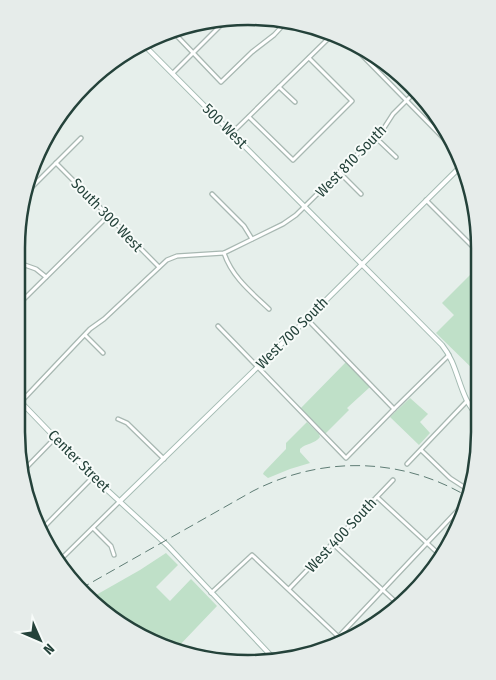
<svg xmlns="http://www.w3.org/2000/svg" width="496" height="680" viewBox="0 0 496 680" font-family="'Fira Sans Condensed',sans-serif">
  <rect width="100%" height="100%" fill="#e6efeb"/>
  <!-- green -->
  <g fill="#bfe0c8">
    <path d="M472 273 478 280 479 375 436 333 454 315 442 303Z"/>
    <path d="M346 362 370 387 347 408 349 410 325 434 300 409Z"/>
    <path d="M410 398 428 414 420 422 430 433 419 445 390 417Z"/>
    <path d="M307 422 319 434 320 437C315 444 306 443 300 449V452L310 463 290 469 268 478 263 474 264 472 286 449V443Z"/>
    <path d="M166 553 178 565 156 587 170 601 191 579 217 606 176 649 146 640 95 606 89 599 140 570Z"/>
  </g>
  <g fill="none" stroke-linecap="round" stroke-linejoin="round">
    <defs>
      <g id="street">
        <path d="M177 36 221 82 252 52 274 35 287 21"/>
        <path d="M349 42 460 155"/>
        <path d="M173 73 224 22"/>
        <path d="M279 87 295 102"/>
        <path d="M249 117 293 160 352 101 309 58"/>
        <path d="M232 133 331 36"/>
        <path d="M375 137 396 157"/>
        <path d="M56 163 159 267"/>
        <path d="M340 173 361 194"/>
        <path d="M212 194 244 226 252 239"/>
        <path d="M24 195 81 138"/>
        <path d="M426 200 478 252"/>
        <path d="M224 253C232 277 251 292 269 309"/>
        <path d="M22 264 36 269 46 277"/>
        <path d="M20 303 108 216"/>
        <path d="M307 319 394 409"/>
        <path d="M218 326 346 458 394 409 449 355"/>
        <path d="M85 335 103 353"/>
        <path d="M17 406 90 329 104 319 167 260 177 256 224 253 283 224 296 215 384 128 393 114 415 92"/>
        <path d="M118 419 127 423 164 459"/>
        <path d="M421 450 450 478 467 489"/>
        <path d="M407 464 466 402"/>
        <path d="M22 472 55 438"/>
        <path d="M377 497 441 556"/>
        <path d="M43 528 93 477"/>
        <path d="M93 528 111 546 114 555"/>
        <path d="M333 544 399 605"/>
        <path d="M57 563 120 501"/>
        <path d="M289 589 393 480"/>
        <path d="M211 593 252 555 344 642"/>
        <path d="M327 649 459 509"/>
      </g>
      <g id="secondary">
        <path d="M145 46 442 345C460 367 458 397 479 417"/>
        <path d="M17 398 93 477 167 545 277 662"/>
        <path d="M120 501 307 319 463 164"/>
      </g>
      <path id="highway" d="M93 79 111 62"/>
    </defs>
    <!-- street casing -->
    <use href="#street" stroke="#a8b8b2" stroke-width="5.5"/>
    <!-- secondary casing -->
    <use href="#secondary" stroke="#a4bbb3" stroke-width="6"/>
    <!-- highway casing -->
    <use href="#highway" stroke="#c2cac8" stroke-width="8"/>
    <!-- street -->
    <use href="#street" stroke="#fff" stroke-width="3"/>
    <!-- secondary -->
    <use href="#secondary" stroke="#fff" stroke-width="4"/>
    <!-- highway -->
    <use href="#highway" stroke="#2f6f62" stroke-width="5"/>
    <!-- rail -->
    <path stroke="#5f7d75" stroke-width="1" stroke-dasharray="10 5" stroke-linecap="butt" d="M80 589 253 491C321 456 399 457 465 495"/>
  </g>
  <g text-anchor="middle" stroke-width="4" stroke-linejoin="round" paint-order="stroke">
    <!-- street labels -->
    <g font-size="15" fill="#24423a" stroke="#f7fbf9">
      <text transform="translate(225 126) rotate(45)" y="5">500 West</text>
      <text transform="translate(351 161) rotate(-46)" y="5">West 810 South</text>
      <text transform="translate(107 215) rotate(46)" y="5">South 300 West</text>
      <text transform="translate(292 333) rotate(-45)" y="5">West 700 South</text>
      <text transform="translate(79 461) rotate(45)" y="5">Center Street</text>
      <text transform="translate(341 535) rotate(-47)" y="5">West 400 South</text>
    </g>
  </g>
  <!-- crop -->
  <path d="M0 0H496V680H0ZM248 25H248A223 223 0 0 1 471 248V432A223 223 0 0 1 248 655H248A223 223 0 0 1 25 432V248A223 223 0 0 1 248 25Z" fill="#e6ecea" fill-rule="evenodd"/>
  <path fill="none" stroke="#24423a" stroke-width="2.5" d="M248 25H248A223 223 0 0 1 471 248V432A223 223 0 0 1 248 655H248A223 223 0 0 1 25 432V248A223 223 0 0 1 248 25Z"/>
  <!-- north arrow -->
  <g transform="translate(40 640) rotate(135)" stroke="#f7fbf9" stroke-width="4" paint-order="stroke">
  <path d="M0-4L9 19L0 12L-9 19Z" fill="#24423a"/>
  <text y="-8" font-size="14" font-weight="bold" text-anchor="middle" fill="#24423a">N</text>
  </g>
</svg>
